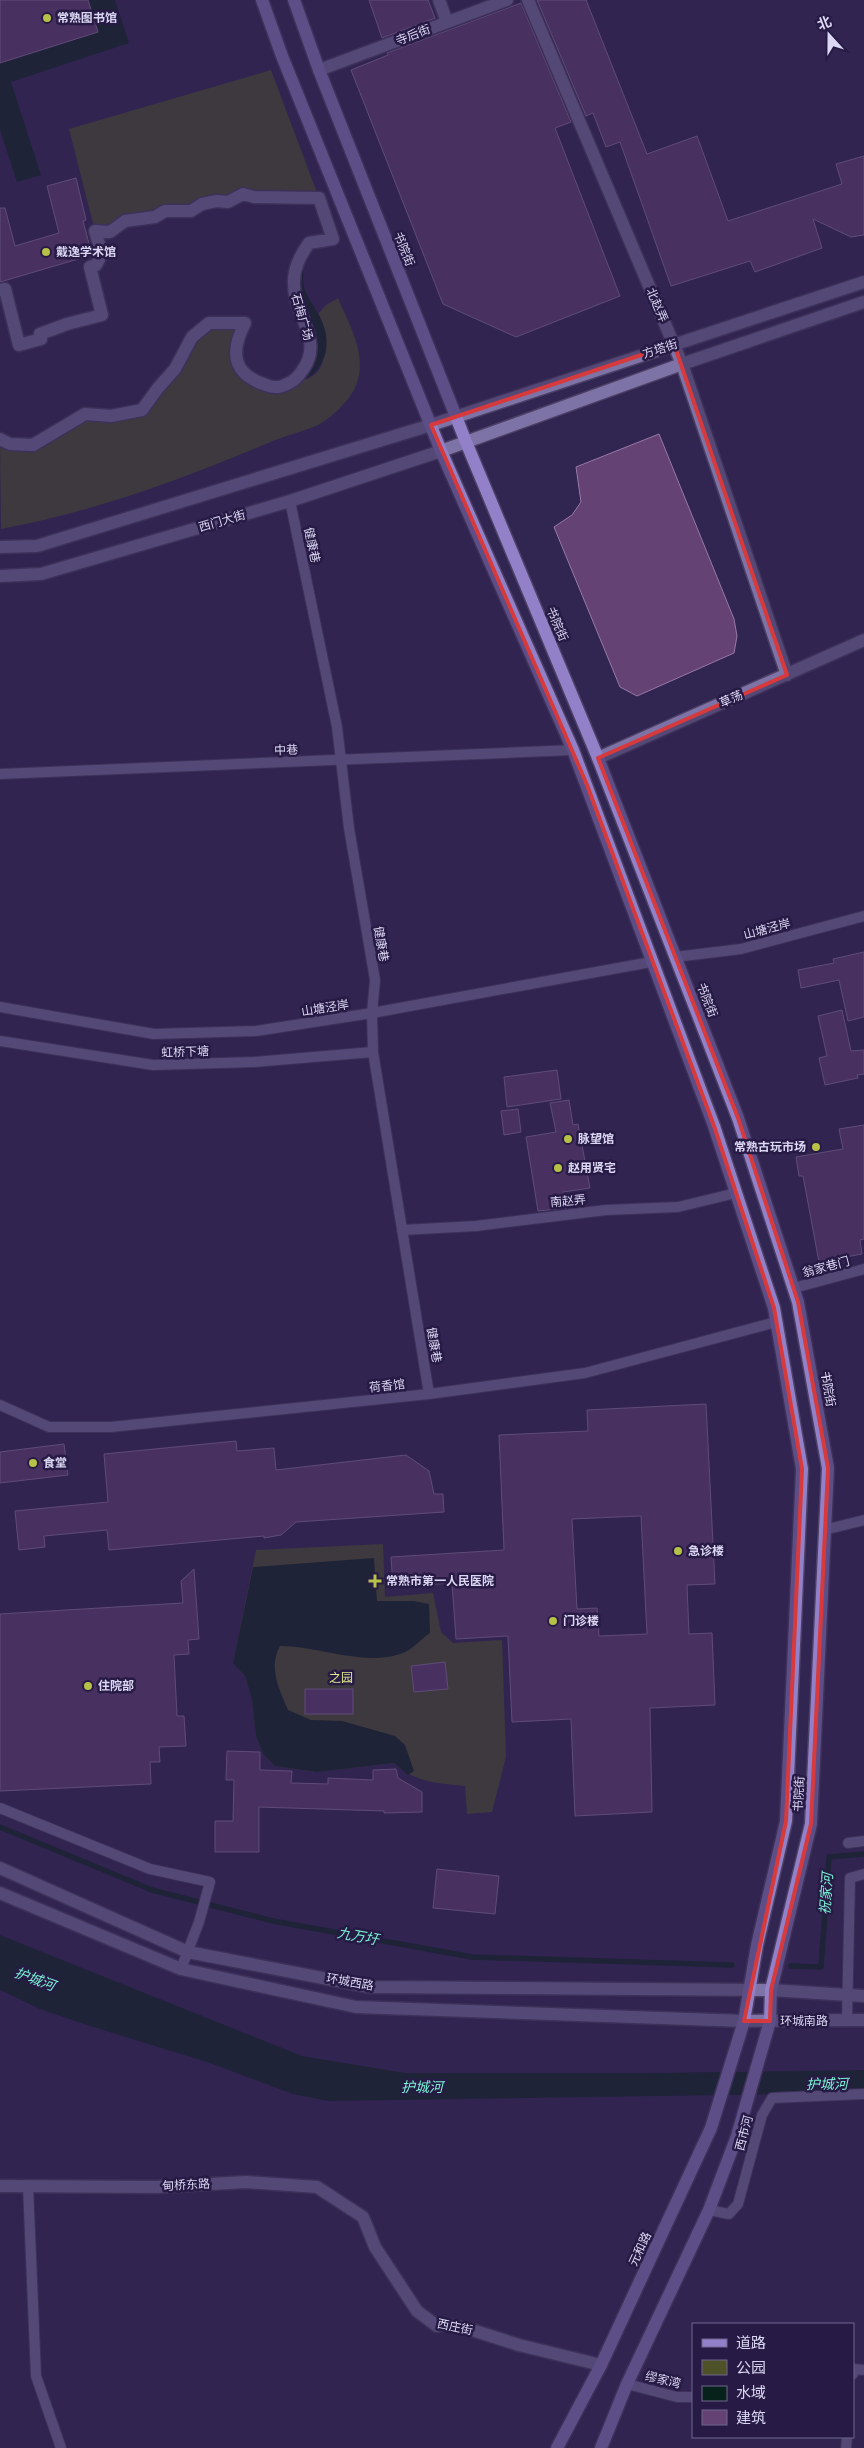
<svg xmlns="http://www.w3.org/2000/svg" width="864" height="2448" viewBox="0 0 864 2448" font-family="'Fira Sans','Noto Sans SC',sans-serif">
  <rect width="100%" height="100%" fill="#312551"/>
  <!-- green -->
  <g fill="#4d5228">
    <path d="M271 70 319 198 254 197 95 231 69 129Z"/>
    <path d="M338 298C350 327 369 356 355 388 349 401 330 419 318 425 302 432 284 436 268 443 181 480 93 512 1 529L0 439 32 445 85 414 142 410 209 323H245L235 353 259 383C279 382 318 388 323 360 325 347 321 330 320 317L318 314 326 305Z"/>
    <path d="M383 1544 385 1597 433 1593 441 1632 453 1643 502 1640 506 1757 492 1812 467 1814 465 1786C436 1783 416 1783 394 1763L317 1772 275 1766 263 1754 256 1736 252 1700 245 1676 233 1663 256 1550Z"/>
  </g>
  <!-- water -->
  <g fill="#07221b">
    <path d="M88 0H115L129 43 11 82 41 175 17 182 0 130V63L98 32Z"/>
    <path d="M305 260C304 268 302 278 304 287 307 298 315 307 320 317 335 347 324 375 293 385L310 359 293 286Z"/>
    <path d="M374 1558 377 1601H414L429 1604 430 1633C423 1638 416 1645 409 1650 373 1670 320 1646 280 1646 268 1667 279 1689 288 1710L311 1720 342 1721 395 1736 405 1745 414 1771 408 1775 394 1763 317 1772 275 1766 263 1754 256 1736 252 1700 245 1676 233 1663 253 1567Z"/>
    <path d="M0 1935 302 2056 405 2073H653L864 2070V2093L328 2101 293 2094 210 2063 87 2025 40 2009 0 1990Z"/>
  </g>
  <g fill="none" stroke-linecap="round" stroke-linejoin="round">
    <!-- stream -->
    <g stroke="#07221b" stroke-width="5.5">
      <path d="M0 1827 152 1890 273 1921 472 1957 732 1965"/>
      <path d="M791 1966 821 1967 829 1857 864 1854"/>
    </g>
  </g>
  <!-- building -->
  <g fill="#644274" stroke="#9879a8" fill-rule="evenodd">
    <path d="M0 0H88L98 32 0 63Z"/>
    <path d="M369 0H428L435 18 382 38Z"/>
    <path d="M537 0H586L647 154 697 136 728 221 842 184 836 164 864 156V235L851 237 813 219 822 248 755 272 750 261 671 286 620 142 606 147 593 113 586 116Z"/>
    <path d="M521 3 571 122 555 128 620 296 516 337 443 304 351 70 388 55 387 53Z"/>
    <path d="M76 178 86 220 83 221 92 255 0 282V208H5L15 246 59 233 47 186Z"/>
    <path d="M659 434 734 619 737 636 734 653 637 696 620 687 554 527 572 515 581 502 576 467Z"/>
    <path d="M864 952V1017L848 1021 839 980 801 988 798 970 834 963 833 959Z"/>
    <path d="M842 1010 851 1051 864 1050V1074L857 1075 858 1078 825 1085 819 1058 827 1056 818 1016Z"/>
    <path d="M557 1070 561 1099 507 1107 504 1077Z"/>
    <path d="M569 1100 573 1125 578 1124 590 1188 563 1192 566 1208 538 1211 526 1137 556 1132 550 1103Z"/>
    <path d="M518 1109 521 1132 504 1135 501 1111Z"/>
    <path d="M864 1125V1239L860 1240 862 1254 819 1262 803 1176H799L796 1157 843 1149 839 1129Z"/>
    <path d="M706 1404 715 1584 687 1585 689 1634 712 1633 715 1705 650 1708 652 1812 575 1816 571 1719 512 1722 508 1636 456 1639 452 1583 393 1587 391 1557 504 1550 499 1435 588 1431 587 1410ZM641 1516 647 1634 599 1636 597 1608 577 1609 572 1519Z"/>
    <path d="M236 1441 237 1451 274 1448 276 1470 406 1455 429 1471 434 1494H443L444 1512 296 1522 281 1535 264 1538V1536L109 1550 107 1530 44 1536 45 1547 19 1550 15 1511 108 1502 104 1454Z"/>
    <path d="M64 1444 68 1475 0 1483V1452Z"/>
    <path d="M194 1569 199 1639 188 1640 189 1654 174 1655 177 1716H184L186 1746 159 1747 160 1762H150L151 1784 0 1791V1614L183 1603 181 1581Z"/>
    <path d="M445 1662 448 1689 414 1692 411 1666Z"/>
    <rect x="305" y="1689" width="48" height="25"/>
    <path d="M227 1751 260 1752V1770L292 1771 291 1783 328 1784V1778L373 1780V1770L396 1769 398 1778 422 1792V1812L384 1813V1811L259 1807V1852H215V1821H233L234 1780H226Z"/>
    <path d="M437 1869 499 1876 495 1914 433 1908Z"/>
  </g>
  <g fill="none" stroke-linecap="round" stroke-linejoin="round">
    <defs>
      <g id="service">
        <path d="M290 501 337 727 349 828 375 980 372 1013 373 1052 429 1394"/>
        <path d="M0 774 573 750"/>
        <path d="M675 957 741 949 864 916"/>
        <path d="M0 1007 154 1034 256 1031 372 1013 651 962"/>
        <path d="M0 1041 153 1065 254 1062 373 1052"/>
        <path d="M402 1230 476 1226 606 1210 678 1207 736 1193"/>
        <path d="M794 1288 864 1269"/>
        <path d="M0 1405 49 1427H111L429 1394 585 1373 776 1322"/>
        <path d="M824 1530 864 1520"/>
        <path d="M0 1808 150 1869 210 1882 199 1922 181 1969"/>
        <path d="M848 1843 864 1841"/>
        <path d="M847 2020 850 1878 864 1874"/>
        <path d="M28 2186 36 2376 61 2448"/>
        <path d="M709 2210 729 2214 738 2204 762 2115 772 2098 864 2094"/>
        <path d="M853 2374 854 2369 864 2370"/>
        <path d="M627 2384 677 2397H693"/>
        <path d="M846 2448 847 2437"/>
      </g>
      <path id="pedestrian" d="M0 290 5 289 19 345 41 339 40 334 67 324 102 315 90 267 96 265 102 254 95 231 110 232 125 221 155 217 165 211H191L202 204 217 201 228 202 243 194 254 197 319 198 333 239 309 243C300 256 293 269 294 285 294 314 323 340 304 368 300 374 297 379 291 382 282 387 276 389 266 385 232 374 230 352 245 323H209L192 337 175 369 158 388 142 410 111 416 85 414 33 445 10 444 0 439"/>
      <g id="minor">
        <path d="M439 0 447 22"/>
        <path d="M528 0 682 364 787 675"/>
        <path d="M319 70 507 0"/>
        <path d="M598 758 864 640"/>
        <path d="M0 2186 157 2187 246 2182 317 2187 363 2217 375 2247 417 2311 437 2326 441 2324 469 2329 519 2345 601 2365"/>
      </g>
      <g id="tertiary">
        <path d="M431 425 864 282"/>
        <path d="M441 451 682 364 864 302"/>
      </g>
      <g id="secondary">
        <path d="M0 547 37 546 431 425"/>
        <path d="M0 576 41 574 290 501 441 451"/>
        <path d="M0 1868 188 1952 369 1987 771 1990 864 1996"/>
        <path d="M0 1893 181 1969 356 2007 744 2021 864 2020"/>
      </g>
      <g id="primary">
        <path d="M262 0 282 56 441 451 573 750 714 1126 774 1308 802 1469 786 1821 757 1945 744 2021 711 2128 601 2365 557 2448"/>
        <path d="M294 0 319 70 466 442 598 758 738 1118 798 1302 828 1468 811 1824 771 1990 770 2021 737 2136 709 2210 627 2384 601 2448"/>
      </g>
    </defs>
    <!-- service casing -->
    <use href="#service" stroke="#4c4066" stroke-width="12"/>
    <!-- pedestrian casing -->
    <use href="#pedestrian" stroke="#4c4066" stroke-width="15"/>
    <!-- minor casing -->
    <use href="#minor" stroke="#4c4066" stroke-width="15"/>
    <!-- tertiary casing -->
    <use href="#tertiary" stroke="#4c4066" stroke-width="15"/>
    <!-- secondary casing -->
    <use href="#secondary" stroke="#4c4066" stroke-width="15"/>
    <!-- primary casing -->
    <use href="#primary" stroke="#4c4066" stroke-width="15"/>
    <!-- service -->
    <use href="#service" stroke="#7e73a6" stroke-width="10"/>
    <!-- pedestrian -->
    <use href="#pedestrian" stroke="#7e73a6" stroke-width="12"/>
    <!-- minor -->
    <use href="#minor" stroke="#7e73a6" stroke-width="12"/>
    <!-- tertiary -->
    <use href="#tertiary" stroke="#7e73a6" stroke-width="12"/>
    <!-- secondary -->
    <use href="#secondary" stroke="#7e73a6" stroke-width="12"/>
    <!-- primary -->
    <use href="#primary" stroke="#9281c9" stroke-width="12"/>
  </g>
  <!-- marked area -->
  <path d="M0 0H864V2448H0ZM674 344 787 675 598 758 738 1118 798 1302 828 1468 811 1824 771 1990 770 2021H744L786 1821 802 1469 774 1308 714 1126 587 785 431 425Z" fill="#312551" fill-opacity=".55" fill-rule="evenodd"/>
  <path fill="none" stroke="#d73a3c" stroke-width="4" stroke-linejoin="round" d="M674 344 787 675 598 758 738 1118 798 1302 828 1468 811 1824 771 1990 770 2021H744L786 1821 802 1469 774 1308 714 1126 587 785 431 425Z"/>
  <!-- markers -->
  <g fill="#b7c148" stroke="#271b46" stroke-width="2">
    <circle cx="47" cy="18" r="5"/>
    <circle cx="46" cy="252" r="5"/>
    <circle cx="568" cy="1139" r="5"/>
    <circle cx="816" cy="1147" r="5"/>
    <circle cx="558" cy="1168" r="5"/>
    <circle cx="33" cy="1463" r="5"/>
    <circle cx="678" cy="1551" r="5"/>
    <path d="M372.5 1573.5h5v5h5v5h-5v5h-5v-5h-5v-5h5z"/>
    <circle cx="553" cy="1621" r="5"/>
    <circle cx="88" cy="1686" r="5"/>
  </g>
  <g text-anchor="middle" stroke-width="5" stroke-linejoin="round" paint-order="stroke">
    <!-- poi labels -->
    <g font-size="12" font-weight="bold" fill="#dcd7f3" stroke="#271b46" text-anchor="start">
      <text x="57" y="22">常熟图书馆</text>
      <text x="56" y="256">戴逸学术馆</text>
      <text x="578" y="1143">脉望馆</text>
      <text x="806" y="1151" text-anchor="end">常熟古玩市场</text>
      <text x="568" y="1172">赵用贤宅</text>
      <text x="43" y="1467">食堂</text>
      <text x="688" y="1555">急诊楼</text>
      <text x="386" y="1585">常熟市第一人民医院</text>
      <text x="563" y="1625">门诊楼</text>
      <text x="98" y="1690">住院部</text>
    </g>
    <!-- street labels -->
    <g font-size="12" fill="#dcd7f3" stroke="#271b46">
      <text transform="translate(413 35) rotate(-21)" y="4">寺后街</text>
      <text transform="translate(404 249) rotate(68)" y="4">书院街</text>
      <text transform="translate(657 305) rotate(67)" y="4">北赵弄</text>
      <text transform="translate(302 317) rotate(74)" y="4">石梅广场</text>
      <text transform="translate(660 349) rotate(-18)" y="4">方塔街</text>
      <text transform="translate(222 521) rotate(-16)" y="4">西门大街</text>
      <text transform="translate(312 545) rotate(78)" y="4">健康巷</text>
      <text transform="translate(557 624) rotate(67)" y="4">书院街</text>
      <text transform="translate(731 699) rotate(-24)" y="4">草荡</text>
      <text transform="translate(286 750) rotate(-2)" y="4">中巷</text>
      <text transform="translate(767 929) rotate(-15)" y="4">山塘泾岸</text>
      <text transform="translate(381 944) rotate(80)" y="4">健康巷</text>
      <text transform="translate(707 1000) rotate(69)" y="4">书院街</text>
      <text transform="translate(325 1008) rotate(-9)" y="4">山塘泾岸</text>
      <text transform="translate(185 1052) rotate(-2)" y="4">虹桥下塘</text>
      <text transform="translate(568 1201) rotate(-5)" y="4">南赵弄</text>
      <text transform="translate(826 1267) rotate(-15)" y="4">翁家巷门</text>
      <text transform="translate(434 1345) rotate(80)" y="4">健康巷</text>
      <text transform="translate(387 1386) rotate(-6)" y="4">荷香馆</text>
      <text transform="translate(828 1389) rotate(80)" y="4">书院街</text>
      <text transform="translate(799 1794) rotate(-87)" y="4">书院街</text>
      <text transform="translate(350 1982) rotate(10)" y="4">环城西路</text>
      <text x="804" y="2025">环城南路</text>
      <text transform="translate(744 2133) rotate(-75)" y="4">西市河</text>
      <text transform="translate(186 2185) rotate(-3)" y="4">甸桥东路</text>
      <text transform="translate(640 2249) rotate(-65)" y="4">元和路</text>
      <text transform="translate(455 2327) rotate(12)" y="4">西庄街</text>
      <text transform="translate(663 2380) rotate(13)" y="4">缪家湾</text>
    </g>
    <!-- park labels -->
    <g font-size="12" fill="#dee98a" stroke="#271b46">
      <text x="341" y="1682">之园</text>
    </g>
    <!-- water labels -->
    <g font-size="14" font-style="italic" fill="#7af3d3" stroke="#271b46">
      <text transform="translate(826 1894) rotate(-86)" y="5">祝家河</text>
      <text transform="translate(358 1936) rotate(10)" y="5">九万圩</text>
      <text transform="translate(35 1979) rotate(20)" y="5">护城河</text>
      <text transform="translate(827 2084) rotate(-1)" y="5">护城河</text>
      <text x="422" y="2092">护城河</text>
    </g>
  </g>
  <!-- legend -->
  <rect x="692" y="2323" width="162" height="115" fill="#271b46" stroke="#6f668b"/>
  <rect x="702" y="2339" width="25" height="8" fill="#9281c9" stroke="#6f668b"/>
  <text x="736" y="2348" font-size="15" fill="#dcd7f3">道路</text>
  <rect x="702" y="2360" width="25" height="15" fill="#4d5228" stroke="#6f668b"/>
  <text x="736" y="2373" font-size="15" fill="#dcd7f3">公园</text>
  <rect x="702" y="2386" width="25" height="15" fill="#07221b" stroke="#6f668b"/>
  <text x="736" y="2398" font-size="15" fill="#dcd7f3">水域</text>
  <rect x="702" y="2410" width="25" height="15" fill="#644274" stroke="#6f668b"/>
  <text x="736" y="2423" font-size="15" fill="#dcd7f3">建筑</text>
  <!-- north arrow -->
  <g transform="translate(829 35) rotate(339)" stroke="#271b46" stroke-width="4" paint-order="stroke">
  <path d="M0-4L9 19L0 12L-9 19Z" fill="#dcd7f3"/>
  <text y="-8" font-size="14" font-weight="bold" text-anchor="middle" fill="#dcd7f3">北</text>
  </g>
</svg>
